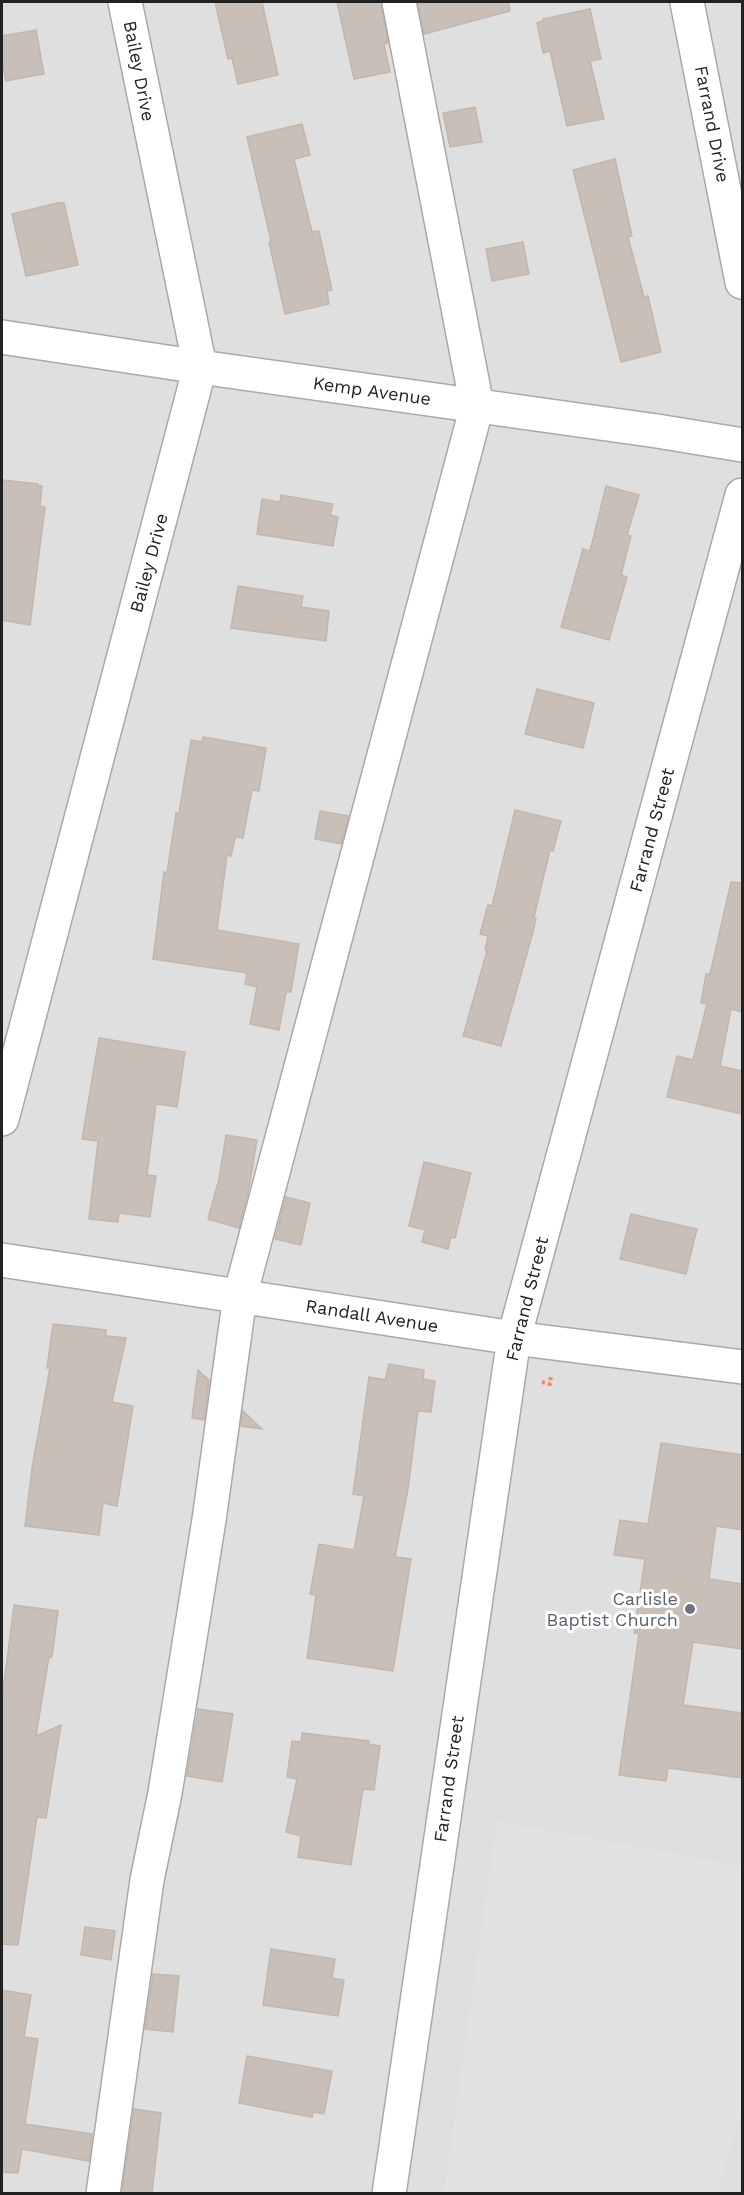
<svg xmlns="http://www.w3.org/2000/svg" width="744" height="2195" viewBox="0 0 744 2195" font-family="'Work Sans',sans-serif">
  <rect width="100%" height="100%" fill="#f2efe9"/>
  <!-- residential -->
  <rect fill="#e0dfdf" x="2" y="2" width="740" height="2191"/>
  <!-- parking -->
  <path fill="#e2e2e2" d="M497 1821 742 1866V2108L718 2193H444Z"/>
  <!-- building -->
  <g fill="#c7bfb8" stroke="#c4b6ab" stroke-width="1.5">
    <path d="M215 2H262L278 75 238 84 232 58 228 59Z"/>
    <path d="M337 2H381L388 43 384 44 390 72 354 79Z"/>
    <path d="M418 2H509L510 11 424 34Z"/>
    <path d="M590 9 601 59 590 61 604 119 567 126 550 51 543 53 537 23 543 21V19Z"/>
    <path d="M36 30 44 74 6 81 2 62V36Z"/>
    <path d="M475 107 482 142 450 147 443 113Z"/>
    <path d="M302 124 310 155 294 159 312 232 319 231 332 290 327 291 329 304 285 314 269 242 271 241 247 137Z"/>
    <path d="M615 159 632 236 628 237 644 297 648 296 661 352 621 362 573 170Z"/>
    <path d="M57 203H64L78 265 26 276 12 214Z"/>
    <path d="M523 242 529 274 492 281 486 249Z"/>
    <path d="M2 480 38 484V486H42L40 506 45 507 30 625 2 620Z"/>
    <path d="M606 486 639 495 627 535 631 536 621 575 627 577 609 640 561 627 583 549 590 551Z"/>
    <path d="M281 495 333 504 330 515 338 517 333 546 257 534 262 499 280 502Z"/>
    <path d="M238 586 303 596 301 607 329 611 326 641 231 628Z"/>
    <path d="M537 689 594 703 583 748 525 734Z"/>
    <path d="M203 737 266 748 259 791 252 790 243 838 235 837 231 856 227 855 217 930 299 944 291 992H286L279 1030 250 1024 257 987 245 984 247 973 153 959 164 872 167 873 176 813H179L191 740 202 742Z"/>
    <path d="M515 810 561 821 553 851 550 850 534 917 536 918 533 932 501 1046 463 1036 487 951 485 950 488 936 480 934 488 905 492 906Z"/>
    <path d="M320 811 349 816 341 844 315 839Z"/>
    <path d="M731 882 742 883V1012L731 1009 720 1066 742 1071V1114L667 1097 677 1056 693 1060 707 1004 701 1003 706 974H710Z"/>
    <path d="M99 1038 185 1052 177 1107 156 1104 147 1175 156 1176 150 1217 119 1213 118 1222 89 1219 98 1141 82 1139Z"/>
    <path d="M226 1135 257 1140 249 1188 239 1228 208 1219 219 1179Z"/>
    <path d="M424 1162 471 1173 455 1238 451 1237 448 1249 422 1242 425 1230 409 1226Z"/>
    <path d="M286 1197 310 1203 301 1245 275 1239Z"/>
    <path d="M631 1214 697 1229 686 1274 620 1259Z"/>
    <path d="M53 1324 106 1330V1336L126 1338 112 1402 133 1406 117 1506 103 1503 99 1535 25 1526 32 1468 50 1368H47Z"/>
    <path d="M389 1364 424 1370 423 1379 435 1381 431 1412 418 1411 408 1489 395 1557 411 1559 393 1671 307 1658 316 1595 310 1594 319 1544 354 1550 364 1496 353 1494 369 1377 385 1380Z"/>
    <path d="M198 1370 209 1380 204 1420 192 1418Z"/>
    <path d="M243 1411 262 1429 241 1426Z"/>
    <path d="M661 1443 742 1455V1530L716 1526 709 1579 742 1584V1649L693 1642 683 1705 742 1713V1778L668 1768 666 1781 619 1775 639 1634 634 1633 645 1559 614 1555 620 1520 648 1524Z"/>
    <path d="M14 1605 58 1611 52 1657H49L36 1736 61 1725 46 1818 37 1817 18 1945 2 1944V1699Z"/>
    <path d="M198 1709 233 1714 222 1782 187 1776Z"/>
    <path d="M302 1733 369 1741 368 1744 380 1746 374 1790 363 1789 351 1865 298 1857 301 1836 286 1832 297 1779 287 1777 292 1741 301 1742Z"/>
    <path d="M85 1927 115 1931 111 1960 81 1955Z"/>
    <path d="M271 1949 335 1959 332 1978 344 1980 338 2016 263 2005Z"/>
    <path d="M153 1974 179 1976 173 2032 145 2029Z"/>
    <path d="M2 1990 31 1995 24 2037 38 2039 25 2124 92 2134 89 2161 22 2149 18 2173 2 2172Z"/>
    <path d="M247 2056 332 2071 324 2114 313 2112 312 2117 239 2103Z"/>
    <path d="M134 2109 161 2113 152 2193H122Z"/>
  </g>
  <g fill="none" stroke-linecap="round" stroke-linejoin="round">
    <defs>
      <g id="minor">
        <path d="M687 2 742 282"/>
        <path d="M2 337 200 367 657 431 742 445"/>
        <path d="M2 1119 200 367 125 2"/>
        <path d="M2 1260 514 1338 742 1367"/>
        <path d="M103 2194 147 1880 165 1793 209 1520 240 1296 477 406 399 2"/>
        <path d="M389 2194 514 1338 742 495"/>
      </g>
    </defs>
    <!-- minor casing -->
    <use href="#minor" stroke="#a9a9a9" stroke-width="36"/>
    <!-- path -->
    <path stroke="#fa8072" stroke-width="4" stroke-dasharray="3 3" stroke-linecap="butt" d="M542 1382 550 1384 551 1375"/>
    <!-- minor -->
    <use href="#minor" stroke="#fff" stroke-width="33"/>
  </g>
  <!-- markers -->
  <circle fill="#6b7280" stroke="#fff" stroke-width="2" cx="690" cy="1609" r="6"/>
  <g text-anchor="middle" stroke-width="6" stroke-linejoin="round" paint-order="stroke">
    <!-- street labels -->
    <g font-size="18" fill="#222" stroke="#fff">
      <text transform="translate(139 71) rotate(79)" y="6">Bailey Drive</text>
      <text transform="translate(712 124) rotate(79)" y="6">Farrand Drive</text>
      <text transform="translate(372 391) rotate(8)" y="6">Kemp Avenue</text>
      <text transform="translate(149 563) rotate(-75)" y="6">Bailey Drive</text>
      <text transform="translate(652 830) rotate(-75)" y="6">Farrand Street</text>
      <text transform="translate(527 1299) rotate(-76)" y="6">Farrand Street</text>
      <text transform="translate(372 1316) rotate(9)" y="6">Randall Avenue</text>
      <text transform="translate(449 1779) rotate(-82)" y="6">Farrand Street</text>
    </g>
    <!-- worship labels -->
    <g font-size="18" fill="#5b616d" stroke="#fff" text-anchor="end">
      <text x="678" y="1605">Carlisle<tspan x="678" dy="21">Baptist Church</tspan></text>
    </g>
  </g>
  <!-- border -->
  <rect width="744" height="2195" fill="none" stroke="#222222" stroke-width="6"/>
</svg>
